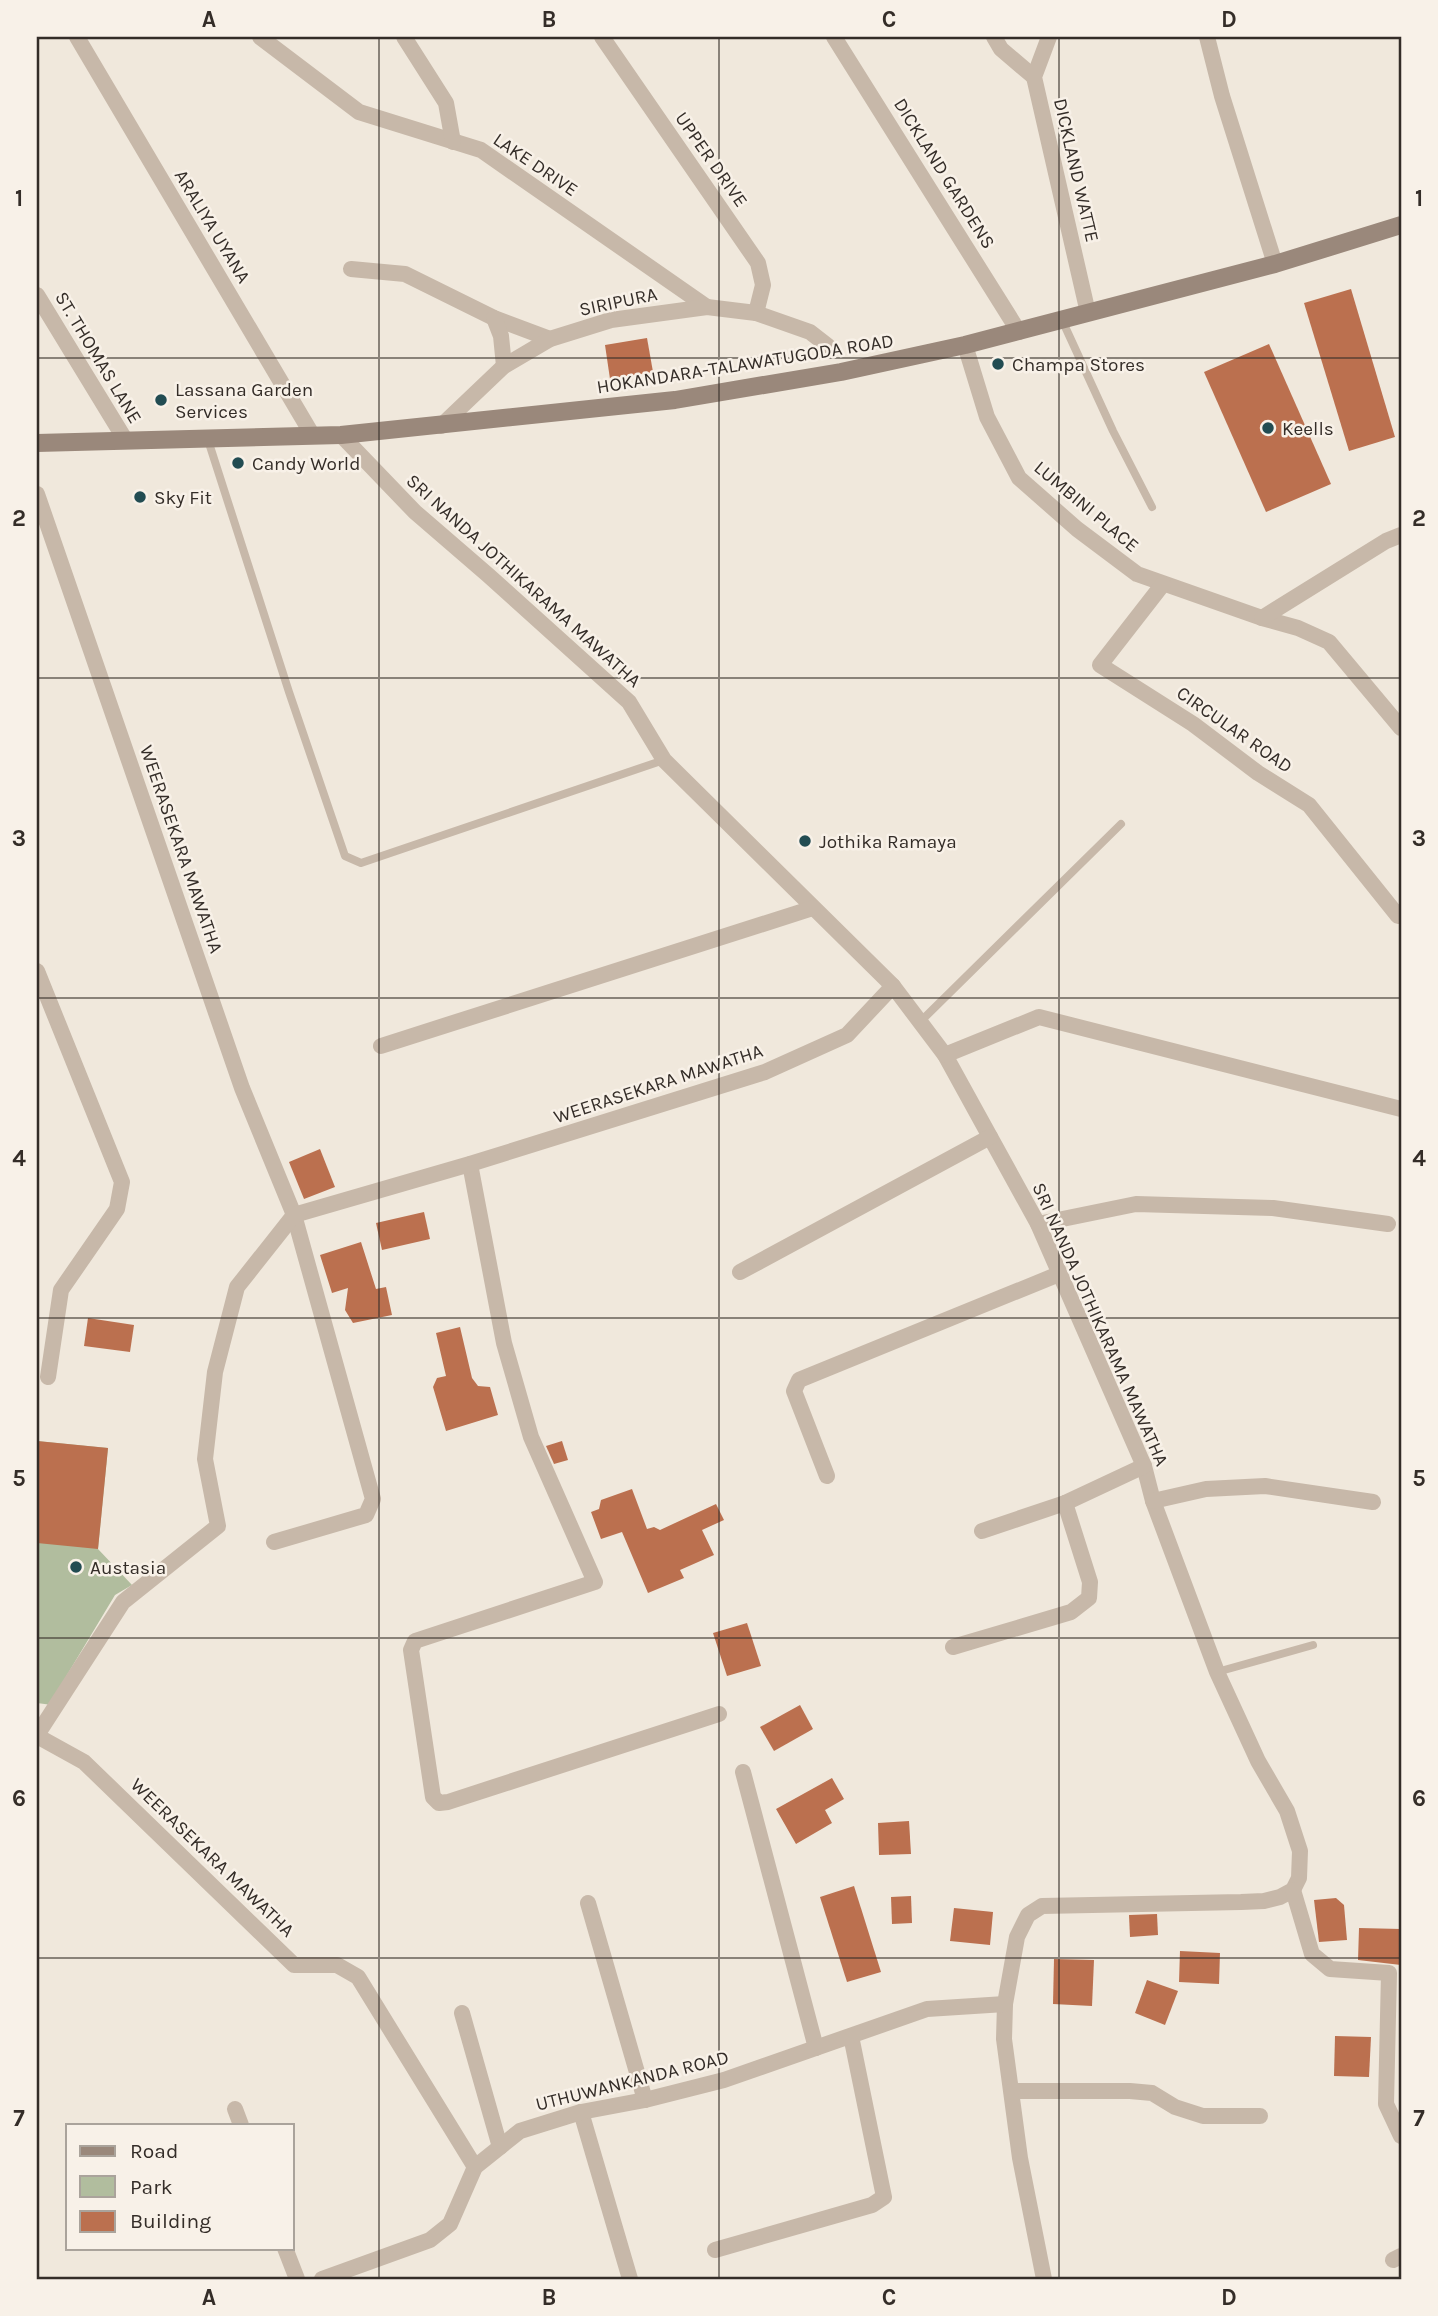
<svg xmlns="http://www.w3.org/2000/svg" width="1438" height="2316" viewBox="0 0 1438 2316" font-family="Karla,sans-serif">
  <rect width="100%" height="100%" fill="#f0e8dc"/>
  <!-- green -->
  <path fill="#b1bd9e" d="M37 1441 108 1448 98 1549 132 1585 115 1595 67 1675 52 1705 37 1703Z"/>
  <!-- building -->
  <g fill="#bb704f">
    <path d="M1351 289 1395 437 1349 451 1304 303Z"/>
    <path d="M647 338 653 372 610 379 605 345Z"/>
    <path d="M1269 344 1331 484 1266 512 1204 372Z"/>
    <path d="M320 1149 335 1187 304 1199 289 1162Z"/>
    <path d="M424 1212 430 1239 382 1250 376 1223Z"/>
    <path d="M361 1242 376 1289 386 1287 392 1315 353 1323 345 1310 348 1288 332 1293 320 1255Z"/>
    <path d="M88 1318 134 1325 130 1352 84 1346Z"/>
    <path d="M460 1327 472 1378 478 1386 490 1387 498 1415 446 1431 433 1387 437 1378 446 1376 436 1333Z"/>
    <path d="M37 1441 108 1448 98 1549 37 1543Z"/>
    <path d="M562 1441 568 1460 554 1464 546 1446Z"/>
    <path d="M632 1489 647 1529 654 1527 660 1530 716 1504 724 1520 702 1530 714 1555 680 1570 684 1578 648 1593 622 1532 601 1539 591 1512 599 1509 601 1500Z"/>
    <path d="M747 1623 761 1666 727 1676 713 1633Z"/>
    <path d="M800 1705 813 1729 774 1751 760 1727Z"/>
    <path d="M832 1778 844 1799 825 1810 832 1823 796 1844 776 1809Z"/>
    <path d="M909 1821 911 1854 879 1855 878 1823Z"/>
    <path d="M854 1886 881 1972 847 1982 820 1897Z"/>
    <path d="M911 1896 912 1923 892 1924 891 1897Z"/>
    <path d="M1336 1898 1344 1905 1347 1940 1319 1942 1314 1900Z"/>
    <path d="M954 1908 993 1912 990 1945 950 1941Z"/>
    <path d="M1157 1914 1158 1935 1130 1937 1129 1915Z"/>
    <path d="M1359 1928 1401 1929V1965L1358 1960Z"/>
    <path d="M1180 1951 1220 1953 1219 1984 1179 1982Z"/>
    <path d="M1054 1959 1094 1960 1092 2006 1053 2004Z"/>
    <path d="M1147 1980 1178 1991 1165 2025 1135 2013Z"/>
    <path d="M1335 2036 1371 2037 1369 2077 1334 2076Z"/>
  </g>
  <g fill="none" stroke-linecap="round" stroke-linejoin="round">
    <!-- service -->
    <g stroke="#c7b8a9" stroke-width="8">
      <path d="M1062 320 1113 431 1152 507"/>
      <path d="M208 440 289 692 345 856 361 863 664 760"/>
      <path d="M920 1022 1121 824"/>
      <path d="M1217 1672 1313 1645"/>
    </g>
    <!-- minor -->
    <g stroke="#c7b8a9" stroke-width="16">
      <path d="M77 37 313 436"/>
      <path d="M260 37 359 112 481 150 707 307"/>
      <path d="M404 37 446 103 453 142"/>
      <path d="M602 37 758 263 763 285 756 313"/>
      <path d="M834 37 1019 332"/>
      <path d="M994 37 1001 49 1034 77"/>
      <path d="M1049 37 1034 77 1088 313"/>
      <path d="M1207 37 1222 96 1275 264"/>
      <path d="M351 269 405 274 494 318 550 339"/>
      <path d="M37 295 126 441"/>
      <path d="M494 318 501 336 504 366"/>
      <path d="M965 345 987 417 1019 478 1077 529 1137 574 1262 618 1298 628 1329 642 1401 728"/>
      <path d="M441 426 504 366 550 339 611 320 707 307 756 313 810 332 828 346"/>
      <path d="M341 435 415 512 488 575 629 702 664 760 893 986 945 1055 1038 1224 1144 1466 1153 1501 1217 1672 1258 1761 1287 1811 1300 1851 1299 1878 1293 1890 1280 1897 1264 1901 1241 1902 1042 1906 1028 1915 1017 1937 1005 2004 1004 2039 1020 2158 1044 2279"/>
      <path d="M37 494 242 1088 294 1215 373 1499 366 1515 274 1542"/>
      <path d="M1163 584 1100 665 1193 724 1258 773 1309 805 1398 916H1401"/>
      <path d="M1262 618 1386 541 1401 535"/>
      <path d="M37 971 122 1182 117 1209 61 1290 48 1377"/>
      <path d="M381 1046 813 908"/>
      <path d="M945 1055 1039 1017 1401 1109"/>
      <path d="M470 1164 504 1343 531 1437 595 1582 415 1641 411 1650 433 1797 439 1803 448 1802 719 1714"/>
      <path d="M1038 1224 1136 1204 1273 1208 1388 1224"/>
      <path d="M740 1272 990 1137"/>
      <path d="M827 1476 794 1391 799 1380 1059 1274"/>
      <path d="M1153 1501 1206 1489 1265 1486 1373 1502"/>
      <path d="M982 1531 1065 1503 1144 1466"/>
      <path d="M953 1647 1071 1612 1089 1598 1090 1582 1065 1503"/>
      <path d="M37 1735 123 1602 218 1526 205 1459 215 1372 237 1287 294 1215 470 1164 765 1072 847 1035 893 986"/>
      <path d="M37 1736 84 1762 294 1965H337L358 1977 475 2167"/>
      <path d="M743 1772 816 2048"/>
      <path d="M1293 1890 1312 1954 1330 1969 1389 1973 1386 2104 1401 2136"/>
      <path d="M588 1903 645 2100"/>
      <path d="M462 2013 500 2147"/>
      <path d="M1012 2091H1130L1152 2093 1175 2107 1203 2116H1260"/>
      <path d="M235 2109 241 2125"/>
      <path d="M581 2112 630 2279"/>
      <path d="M285 2248 297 2279"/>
      <path d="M715 2250 872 2205 884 2197 851 2036"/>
      <path d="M1393 2260 1401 2256"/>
      <path d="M322 2279 430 2240 450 2224 475 2167 520 2131 581 2112 645 2100 724 2080 927 2009 1005 2004"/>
    </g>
    <!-- secondary -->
    <path stroke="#9a887b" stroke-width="18" d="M37 443 341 435 675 400 841 372 965 345 1275 264 1401 225"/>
  </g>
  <!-- grid -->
  <path fill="none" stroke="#342d28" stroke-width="2" stroke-opacity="0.55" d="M379 37V2279M719 37V2279M1059 37V2279M37 358H1401M37 678H1401M37 998H1401M37 1318H1401M37 1638H1401M37 1958H1401"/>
  <!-- markers -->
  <g fill="#224c52" stroke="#f8f1e8" stroke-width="2.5">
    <circle cx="998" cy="364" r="7"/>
    <circle cx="161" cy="400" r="7"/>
    <circle cx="1268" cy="428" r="7"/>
    <circle cx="238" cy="463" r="7"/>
    <circle cx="140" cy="497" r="7"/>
    <circle cx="805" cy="841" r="7"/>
    <circle cx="76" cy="1567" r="7"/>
  </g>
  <g text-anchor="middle" stroke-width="5" stroke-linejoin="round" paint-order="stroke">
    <!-- street labels -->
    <g font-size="19" fill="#342d28" stroke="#f8f1e8">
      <text transform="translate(712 159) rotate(55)" y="7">UPPER DRIVE</text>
      <text transform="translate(536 164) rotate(34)" y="7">LAKE DRIVE</text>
      <text transform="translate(1077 170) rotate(77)" y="7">DICKLAND WATTE</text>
      <text transform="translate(945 173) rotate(58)" y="7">DICKLAND GARDENS</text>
      <text transform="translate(213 226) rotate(59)" y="7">ARALIYA UYANA</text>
      <text transform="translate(618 301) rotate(-12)" y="7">SIRIPURA</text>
      <text transform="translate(99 357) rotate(59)" y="7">ST. THOMAS LANE</text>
      <text transform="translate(745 363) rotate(-9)" y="7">HOKANDARA-TALAWATUGODA ROAD</text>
      <text transform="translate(1087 506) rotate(40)" y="7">LUMBINI PLACE</text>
      <text transform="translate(524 580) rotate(42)" y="7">SRI NANDA JOTHIKARAMA MAWATHA</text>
      <text transform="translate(1235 729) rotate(35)" y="7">CIRCULAR ROAD</text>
      <text transform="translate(182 849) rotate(71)" y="7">WEERASEKARA MAWATHA</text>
      <text transform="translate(658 1083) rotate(-18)" y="7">WEERASEKARA MAWATHA</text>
      <text transform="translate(1101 1324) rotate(66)" y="7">SRI NANDA JOTHIKARAMA MAWATHA</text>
      <text transform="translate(213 1857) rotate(44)" y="7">WEERASEKARA MAWATHA</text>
      <text transform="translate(632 2080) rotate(-14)" y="7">UTHUWANKANDA ROAD</text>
    </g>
    <!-- poi labels -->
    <g font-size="19" fill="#342d28" stroke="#f8f1e8" text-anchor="start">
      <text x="1012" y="371">Champa Stores</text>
      <text x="175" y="396">Lassana Garden<tspan x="175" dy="22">Services</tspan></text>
      <text x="1282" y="435">Keells</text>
      <text x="252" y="470">Candy World</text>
      <text x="154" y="504">Sky Fit</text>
      <text x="819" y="848">Jothika Ramaya</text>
      <text x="90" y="1574">Austasia</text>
    </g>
  </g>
  <!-- border -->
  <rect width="1438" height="2316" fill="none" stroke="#f8f1e8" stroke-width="77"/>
  <!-- legend -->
  <rect x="66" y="2124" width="228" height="126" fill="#f8f1e8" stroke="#aaa39b" stroke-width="2"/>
  <rect x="80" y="2146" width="35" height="10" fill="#9a887b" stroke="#aaa39b" stroke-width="2"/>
  <text x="130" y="2158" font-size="21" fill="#342d28">Road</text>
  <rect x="80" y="2176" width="35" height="21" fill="#b1bd9e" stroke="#aaa39b" stroke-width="2"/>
  <text x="130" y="2194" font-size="21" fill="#342d28">Park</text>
  <rect x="80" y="2211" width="35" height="21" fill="#bb704f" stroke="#aaa39b" stroke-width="2"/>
  <text x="130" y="2228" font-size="21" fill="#342d28">Building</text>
  <rect x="38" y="38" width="1362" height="2240" fill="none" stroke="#342d28" stroke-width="2.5"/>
  <g font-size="23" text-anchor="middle" font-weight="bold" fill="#342d28">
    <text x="209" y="27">A</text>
    <text x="549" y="27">B</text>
    <text x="889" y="27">C</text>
    <text x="1229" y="27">D</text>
    <text x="19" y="206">1</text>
    <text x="1419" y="206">1</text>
    <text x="19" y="526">2</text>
    <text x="1419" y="526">2</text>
    <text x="19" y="846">3</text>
    <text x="1419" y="846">3</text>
    <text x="19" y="1166">4</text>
    <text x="1419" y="1166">4</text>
    <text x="19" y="1486">5</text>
    <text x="1419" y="1486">5</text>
    <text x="19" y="1806">6</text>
    <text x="1419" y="1806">6</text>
    <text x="19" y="2126">7</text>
    <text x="1419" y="2126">7</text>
    <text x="209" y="2305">A</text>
    <text x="549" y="2305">B</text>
    <text x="889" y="2305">C</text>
    <text x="1229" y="2305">D</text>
  </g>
</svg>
